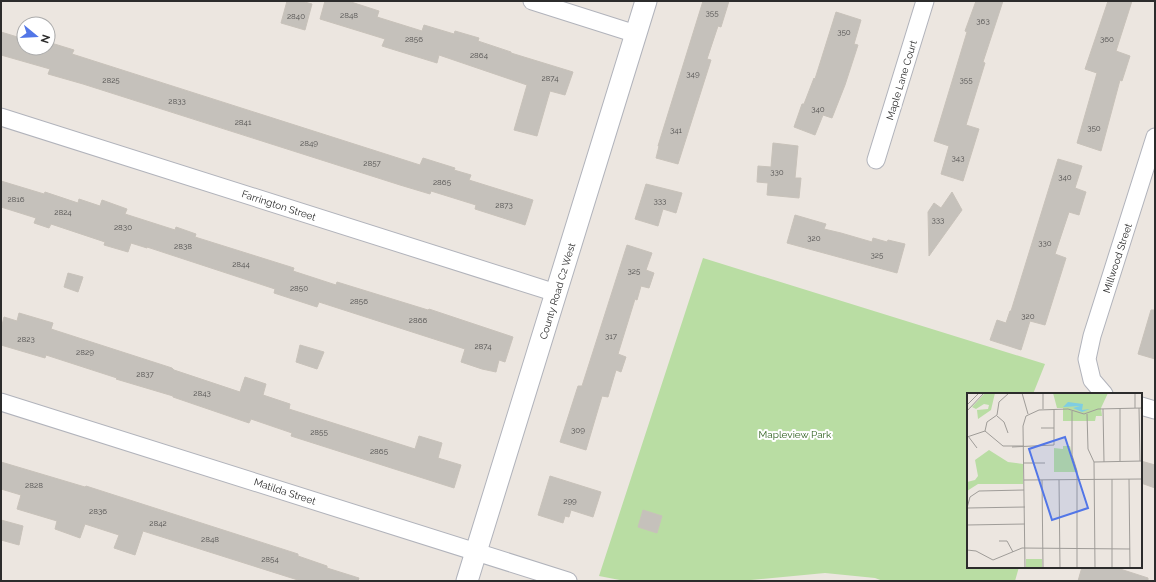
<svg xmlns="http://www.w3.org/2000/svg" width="1156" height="582" viewBox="0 0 1156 582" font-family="Raleway,sans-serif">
  <rect width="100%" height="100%" fill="#ece6e0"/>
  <!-- green -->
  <path fill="#b9dda3" d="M703 258 1045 364 1033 394H968V567H1019L1015 581H883L875 578 825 573 740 581H625L599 576Z"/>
  <!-- building -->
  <g fill="#c5c1bb" stroke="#c8c2ba">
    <path d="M287 1H301L312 4 305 30 281 23Z"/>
    <path d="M325 1H348L379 11 377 17 422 31 424 25 454 34 455 31 479 38 478 41 511 52V53L573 72 565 95 550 91 537 136 514 130 527 85 439 55 437 63 382 46 385 39 320 19Z"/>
    <path d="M703 1H729L721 27 718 26 707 59 711 60 678 164 656 158 659 146H658Z"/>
    <path d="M976 1H1003L983 62 985 63 966 125 979 129 963 181 941 174 949 146 934 141 967 32 965 31Z"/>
    <path d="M1108 1H1132L1116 51 1130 56 1122 81 1120 80 1101 151 1077 143 1097 73 1085 69Z"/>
    <path d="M836 12 861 20 854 44 858 45 845 85 832 118 823 115 815 135 794 127 802 104H804L814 78 815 79Z"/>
    <path d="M1 32 24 39V48H48V42L74 50 72 54 420 165 423 158 455 168 454 170 471 175 469 180 533 200 525 225 475 209 476 205 431 191 430 194 400 185 83 84 48 74 50 69 1 55Z"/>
    <path d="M773 143 798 146 795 178H801L799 198 767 195 768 183 757 182 758 166 771 167Z"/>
    <path d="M1058 159 1082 166 1075 188 1086 192 1079 215 1069 212 1055 254 1066 258 1045 325 1030 321 1021 350 990 340 997 320 1006 323 1010 311H1011Z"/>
    <path d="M1 181 44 194 45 192 78 203 79 199 100 206 102 200 127 209 125 214 175 230 176 227 196 234 195 237 294 268 293 271 336 285 337 282 428 310 429 309 513 337 505 362 499 360 496 372 482 369 461 362 465 349 319 302 317 307 274 293 275 289 147 247V248L131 243 128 252 104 245 105 242 51 224 49 228 34 223 36 218 1 207Z"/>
    <path d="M646 184 682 193 676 213 663 209 658 226 635 219Z"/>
    <path d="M952 192 962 210 929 256 928 212 934 203 941 208Z"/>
    <path d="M795 215 826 224 824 229 841 233 872 242 873 238 887 242 888 240 905 244 897 273 787 243Z"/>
    <path d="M627 245 652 253 646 270 654 273 649 288 641 286 637 300 635 299 618 354 626 357 621 372 616 370 608 397 602 396 586 450 560 442 578 386H582Z"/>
    <path d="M68 273 83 277 78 292 64 287Z"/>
    <path d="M1151 310H1155V359L1138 354Z"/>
    <path d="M19 313 53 323 51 329 172 368 174 370 240 392 245 377 266 384 263 395 290 404 289 409 415 449 419 436 442 443 438 458 461 465 454 488 291 436 292 433 251 419 249 423 173 397V396L116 379 117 378 46 355 45 358 1 345V329L4 317 17 321Z"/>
    <path d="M300 345 324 352 317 369 296 362Z"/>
    <path d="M1141 461 1155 465V488L1141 483Z"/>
    <path d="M1 462 85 487 86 486 298 554V556L327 566V568L359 578 358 581H301L143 531 135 555 114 548 119 535 85 524 80 538 55 529 57 521 17 509 21 495 1 489Z"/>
    <path d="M550 476 601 492 593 517 571 510 569 517 565 516 563 523 538 515Z"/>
    <path d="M643 510 662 516 657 533 638 527Z"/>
    <path d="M1 520 23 526 19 545 1 540Z"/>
    <path d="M1082 567H1114L1148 578V581H1078Z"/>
  </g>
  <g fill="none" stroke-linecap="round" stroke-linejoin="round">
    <defs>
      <g id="minor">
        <path d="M532 1 636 34"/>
        <path d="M1 117 556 293"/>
        <path d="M876 160 925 1"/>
        <path d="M1104 394 1092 380 1087 359 1092 336 1155 137"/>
        <path d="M1 402 568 581"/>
        <path d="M1141 406 1155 410"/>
      </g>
      <path id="tertiary" d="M467 581 646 1"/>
    </defs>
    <!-- minor casing -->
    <use href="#minor" stroke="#b1b3bb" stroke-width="19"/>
    <!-- tertiary casing -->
    <use href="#tertiary" stroke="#b1b3bb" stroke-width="23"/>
    <!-- minor -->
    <use href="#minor" stroke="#fff" stroke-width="17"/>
    <!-- tertiary -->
    <use href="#tertiary" stroke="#fff" stroke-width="21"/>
  </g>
  <g text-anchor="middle" stroke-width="4" stroke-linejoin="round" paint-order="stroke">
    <!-- number labels -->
    <g font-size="8" fill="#525150">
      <text x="712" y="16">355</text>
      <text x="349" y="18">2848</text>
      <text x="296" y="19">2840</text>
      <text x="983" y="24">363</text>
      <text x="844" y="35">350</text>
      <text x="414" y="42">2856</text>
      <text x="1107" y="42">360</text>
      <text x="479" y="58">2864</text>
      <text x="693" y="77">349</text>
      <text x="550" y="81">2874</text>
      <text x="111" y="83">2825</text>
      <text x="966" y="83">355</text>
      <text x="177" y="104">2833</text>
      <text x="818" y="112">340</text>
      <text x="243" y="125">2841</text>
      <text x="1094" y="131">350</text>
      <text x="676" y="133">341</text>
      <text x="309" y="146">2849</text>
      <text x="958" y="161">343</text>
      <text x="372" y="166">2857</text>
      <text x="777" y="175">330</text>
      <text x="1065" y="180">340</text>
      <text x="442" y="185">2865</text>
      <text x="16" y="202">2816</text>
      <text x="660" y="204">333</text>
      <text x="504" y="208">2873</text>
      <text x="63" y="215">2824</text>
      <text x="938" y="223">333</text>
      <text x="123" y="230">2830</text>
      <text x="814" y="241">320</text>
      <text x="1045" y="246">330</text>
      <text x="183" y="249">2838</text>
      <text x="877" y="258">325</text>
      <text x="241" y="267">2844</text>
      <text x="634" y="274">325</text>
      <text x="299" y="291">2850</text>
      <text x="359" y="304">2856</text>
      <text x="1028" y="319">320</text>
      <text x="418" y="323">2866</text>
      <text x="611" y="339">317</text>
      <text x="26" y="342">2823</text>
      <text x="483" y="349">2874</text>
      <text x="85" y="355">2829</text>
      <text x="145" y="377">2837</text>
      <text x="202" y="396">2843</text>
      <text x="578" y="433">309</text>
      <text x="319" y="435">2855</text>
      <text x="379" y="454">2865</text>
      <text x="34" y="488">2828</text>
      <text x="570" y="504">299</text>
      <text x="98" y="514">2836</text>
      <text x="158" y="526">2842</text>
      <text x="210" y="542">2848</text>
      <text x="270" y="562">2854</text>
    </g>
    <!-- street labels -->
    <g font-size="10" fill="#2c2c2c" stroke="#fff">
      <text transform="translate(901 80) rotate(-73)" y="4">Maple Lane Court</text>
      <text transform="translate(279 205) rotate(18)" y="4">Farrington Street</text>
      <text transform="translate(1117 258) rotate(-72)" y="4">Millwood Street</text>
      <text transform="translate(557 291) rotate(-73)" y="4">County Road C2 West</text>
      <text transform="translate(285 491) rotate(18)" y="4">Matilda Street</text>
    </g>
    <!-- park labels -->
    <g font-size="10" fill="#336323" stroke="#fff">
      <text x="795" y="438">Mapleview Park</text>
    </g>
  </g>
  <!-- overview -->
  <g transform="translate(967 393)">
    <rect width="175" height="175" fill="#ece6e0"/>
    <path d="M18 0H28L24 17 11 26 10 17 21 16 22 12 17 11 9 16 5 14ZM86 0H141L134 15 135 23H129L128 28H96V15H90ZM96 53H103L109 79H87V55L96 56ZM22 57 41 69 56 71V91H11L0 98V89L8 87 11 83 8 67ZM59 166H75V174L59 175Z" fill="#b9dda3"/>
    <path d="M101 9 116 11 115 17 123 16 115 19 106 15 113 13 96 14Z" fill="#7fcde2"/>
    <path fill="none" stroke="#9f9c98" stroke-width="1" d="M55 0 61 21M168 0V15M0 12 12 0M172 15 173 68M76 16V0M136 16 137 69M153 16V68M0 18 17 0M105 18V62L110 78V175M120 21 121 56 127 69 128 175M30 23 37 29 41 40M74 35H87M18 38 20 29 30 22 32 9 42 0M1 43 10 55M0 44 18 38 36 53H57M45 54 87 52V16M127 69 175 68M57 70H78M145 86V175M162 86 163 175M57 87 175 86M75 87 76 175M92 87 93 175M0 115 3 104 12 98 57 97M1 115 58 114M0 132 58 131M32 148H40L46 159M0 157 9 158 26 167 55 155 163 156M58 175 56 33 59 23 72 17 101 16 117 21 131 16 175 15"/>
    <path fill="#5276e7" fill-opacity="0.15" stroke="#5276e7" stroke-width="2" d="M98 44 121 115 85 127 62 56Z"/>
    <rect width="175" height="175" fill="none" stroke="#2c2c2c" stroke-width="2"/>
  </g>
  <!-- border -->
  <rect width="1156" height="582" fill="none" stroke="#2c2c2c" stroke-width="4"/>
  <!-- north arrow -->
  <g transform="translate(36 36) rotate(108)"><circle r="19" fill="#ffffff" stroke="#ababab"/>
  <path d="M0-3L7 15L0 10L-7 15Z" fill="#5276e7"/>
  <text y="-6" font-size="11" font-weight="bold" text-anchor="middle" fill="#2c2c2c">N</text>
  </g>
</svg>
